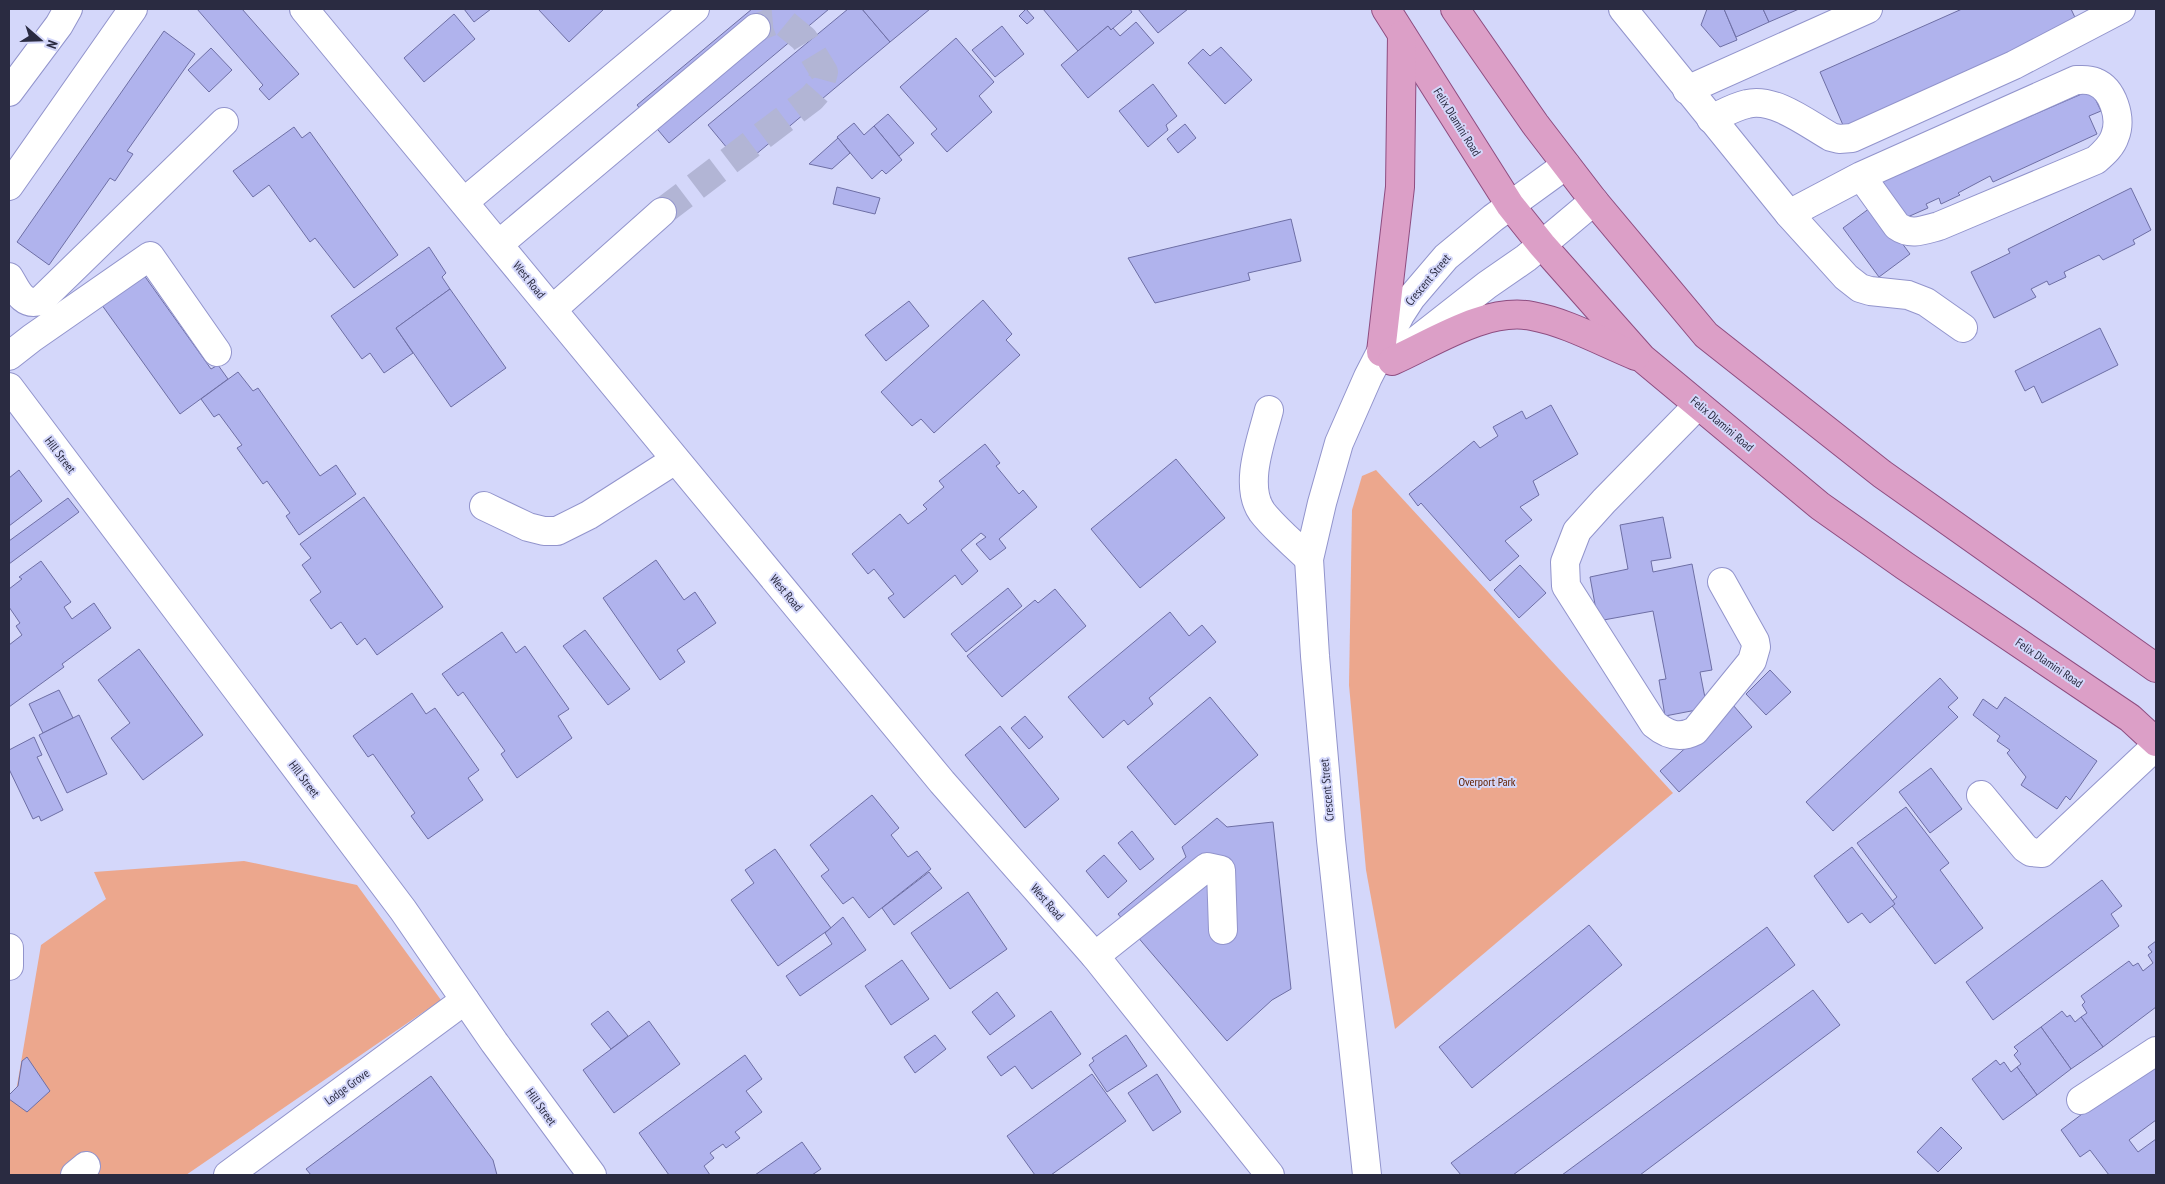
<svg xmlns="http://www.w3.org/2000/svg" width="2165" height="1184" viewBox="0 0 2165 1184" font-family="'PT Sans Narrow',sans-serif">
  <rect width="100%" height="100%" fill="#d4d7fa"/>
  <!-- green -->
  <g fill="#eca78d">
    <path d="M1376 470 1673 793 1395 1029 1366 870 1349 685 1352 510 1362 476Z"/>
    <path d="M244 861 357 885 441 1000 186 1175H9V1101L17 1086 41 945 106 899 94 872Z"/>
  </g>
  <!-- building -->
  <g fill="#b0b3ed" stroke="#6e6fa5">
    <path d="M197 9H242L299 74 269 100 259 89 263 85Z"/>
    <path d="M464 9H491L474 22Z"/>
    <path d="M538 9H604L569 42Z"/>
    <path d="M752 9H829L669 143 637 105Z"/>
    <path d="M848 9H862L890 42 742 166 708 125Z"/>
    <path d="M862 9H930L890 42Z"/>
    <path d="M1026 9 1034 18 1027 24 1019 16Z"/>
    <path d="M1043 9H1130L1132 12 1111 30 1108 26 1078 51Z"/>
    <path d="M1138 9H1188L1158 33Z"/>
    <path d="M1707 9H1724L1737 40 1720 47 1701 25Z"/>
    <path d="M1724 9H1763L1769 22 1736 37Z"/>
    <path d="M1763 9H1799L1769 22Z"/>
    <path d="M1962 9H2071L2080 28 1846 132 1820 72Z"/>
    <path d="M454 14 475 39 424 82 404 58Z"/>
    <path d="M1136 22 1154 43 1088 98 1061 65 1108 26 1111 30 1113 28 1120 36Z"/>
    <path d="M1002 26 1024 54 995 77 972 50Z"/>
    <path d="M164 31 195 54 127 151 133 154 115 181 110 178 49 265 17 242Z"/>
    <path d="M956 38 994 82 979 96 992 112 947 152 931 134 937 129 900 87Z"/>
    <path d="M1221 47 1252 80 1225 104 1188 63 1203 49 1210 56Z"/>
    <path d="M211 48 232 70 209 92 188 70Z"/>
    <path d="M1153 84 1177 116 1166 125 1168 130 1148 147 1119 111Z"/>
    <path d="M2091 90 2101 111 2089 116 2097 134 1993 182 1990 176 1958 193 1960 195 1941 204 1939 198 1926 204 1928 208 1903 219 1892 202 1881 177 1966 141V144Z"/>
    <path d="M888 114 914 143 899 156 874 126Z"/>
    <path d="M854 123 864 135 874 126 902 160 886 174 882 170 872 179 837 137Z"/>
    <path d="M1185 124 1196 138 1178 153 1167 139Z"/>
    <path d="M294 127 302 138 310 132 398 255 354 288 315 238 310 242 269 185 253 197 233 171Z"/>
    <path d="M838 138 850 153 832 169 809 164Z"/>
    <path d="M837 187 880 198 875 214 833 204Z"/>
    <path d="M2131 188 2151 230 2133 240 2135 244 2103 260 2099 255 2064 272 2066 277 2049 285 2047 281 2031 289 2036 297 1994 318 1971 272 2010 253 2008 249Z"/>
    <path d="M1874 205 1910 254 1879 277 1843 228Z"/>
    <path d="M1291 219 1301 261 1248 273 1250 280 1155 303 1128 258Z"/>
    <path d="M429 247 446 273 442 277 450 289 396 328 413 353 384 373 370 353 362 359 331 316Z"/>
    <path d="M141 271 211 369 218 365 228 379 180 414 99 301Z"/>
    <path d="M450 289 506 368 451 407 396 328Z"/>
    <path d="M983 300 1012 334 1006 340 1020 355 934 433 921 419 912 426 881 392Z"/>
    <path d="M909 301 929 326 886 361 865 335Z"/>
    <path d="M2100 328 2118 365 2042 403 2034 386 2025 391 2015 371Z"/>
    <path d="M238 372 253 391 258 388 320 476 336 465 356 494 299 535 286 516 290 513 267 481 263 484 237 448 242 445 219 414 214 417 201 399Z"/>
    <path d="M1551 405 1578 454 1533 481 1539 495 1520 507 1532 520 1505 541 1519 556 1490 581 1421 503 1418 506 1409 494 1474 441 1480 448 1498 436 1493 427 1522 411 1526 419Z"/>
    <path d="M985 444 1000 463 996 466 1019 494 1023 490 1037 507 999 539 1006 548 990 560 976 544 986 537 981 533 961 550 978 571 962 585 955 575 904 618 888 598 894 594 874 569 868 574 852 554 900 514 908 524 927 509 923 505 944 487 939 481Z"/>
    <path d="M1176 459 1225 518 1140 588 1091 529Z"/>
    <path d="M19 470 42 501 9 526V478Z"/>
    <path d="M364 497 443 607 377 655 365 638 357 645 341 622 331 629 310 600 321 592 302 565 311 558 300 544Z"/>
    <path d="M68 498 79 512 9 564V541Z"/>
    <path d="M1663 517 1671 558 1651 561 1653 572 1692 564 1712 670 1700 672 1707 708 1665 716 1659 680 1666 679 1653 611 1598 621 1590 577 1628 569 1620 525Z"/>
    <path d="M656 560 684 600 695 592 716 623 677 650 685 662 660 680 603 598Z"/>
    <path d="M41 561 71 602 64 607 72 619 94 603 111 628 62 664 64 667 9 707V645L22 635 16 626 20 623 9 607V589L22 579 19 577Z"/>
    <path d="M1520 565 1546 593 1519 618 1494 590Z"/>
    <path d="M1008 588 1022 606 966 652 951 634Z"/>
    <path d="M1055 589 1086 626 1002 697 967 656 1035 600 1038 603Z"/>
    <path d="M1170 612 1189 636 1202 625 1216 642 1149 698 1153 704 1128 725 1124 720 1103 738 1068 697Z"/>
    <path d="M585 630 630 689 608 705 563 646Z"/>
    <path d="M502 632 516 653 525 646 569 709 558 716 572 738 517 778 501 754 505 751 463 692 458 696 442 674Z"/>
    <path d="M139 649 203 735 143 780 111 738 130 723 98 680Z"/>
    <path d="M1770 670 1791 692 1766 715 1746 694Z"/>
    <path d="M1940 678 1958 698 1948 707 1958 717 1833 831 1806 802Z"/>
    <path d="M59 690 73 718 43 733 29 704Z"/>
    <path d="M412 693 426 714 435 708 479 770 468 778 483 800 428 839 411 816 415 813 373 754 368 757 353 736Z"/>
    <path d="M1210 697 1258 755 1175 825 1127 767Z"/>
    <path d="M2005 697 2097 761 2070 800 2066 796 2057 809 2021 785 2026 777 2007 753 2010 750 1997 741 2000 736 1973 715 1983 699 1997 709Z"/>
    <path d="M1733 705 1752 727 1679 792 1660 771Z"/>
    <path d="M79 715 107 774 67 793 39 735Z"/>
    <path d="M1025 716 1043 737 1029 749 1011 728Z"/>
    <path d="M1000 726 1059 799 1025 828 965 755Z"/>
    <path d="M34 737 42 755 37 757 63 810 41 821 39 816 33 819 9 769V750Z"/>
    <path d="M1931 768 1962 809 1930 833 1899 792Z"/>
    <path d="M872 795 899 828 891 835 908 857 917 851 931 869 869 918 853 897 843 904 821 876 829 870 810 845Z"/>
    <path d="M1906 807 1949 863 1940 870 1983 928 1935 964 1890 903 1897 897 1857 843Z"/>
    <path d="M1217 818 1227 827 1273 822 1291 989 1272 1000 1227 1041 1118 914 1186 857 1182 847Z"/>
    <path d="M1132 831 1154 859 1140 870 1118 843Z"/>
    <path d="M1852 847 1895 904 1870 923 1862 913 1848 923 1814 876Z"/>
    <path d="M775 849 831 928 778 966 731 900 754 883 745 870Z"/>
    <path d="M1104 855 1127 881 1108 898 1086 871Z"/>
    <path d="M929 872 942 888 894 925 882 908Z"/>
    <path d="M2102 880 2122 906 2111 914 2119 926 1993 1020 1966 982Z"/>
    <path d="M968 892 1007 949 950 989 911 933Z"/>
    <path d="M843 917 866 950 800 996 786 976 832 944 825 933Z"/>
    <path d="M1589 925 1622 965 1472 1088 1439 1047Z"/>
    <path d="M1767 927 1795 965 1513 1175H1461L1451 1163Z"/>
    <path d="M2156 941V1007L2103 1047 2081 1017 2087 1013 2082 1005 2085 1002 2081 996 2129 961 2133 966 2138 963 2143 971 2153 963 2148 955 2152 952 2148 947Z"/>
    <path d="M902 960 929 999 891 1025 865 986Z"/>
    <path d="M1813 990 1840 1025 1640 1175H1562Z"/>
    <path d="M997 992 1015 1016 990 1035 972 1012Z"/>
    <path d="M608 1011 628 1036 611 1049 591 1024Z"/>
    <path d="M1051 1011 1081 1054 1032 1089 1015 1066 1001 1076 987 1057Z"/>
    <path d="M2062 1011 2067 1017 2070 1015 2075 1022 2081 1017 2103 1047 2071 1069 2041 1027Z"/>
    <path d="M649 1021 680 1064 614 1113 583 1070Z"/>
    <path d="M2041 1027 2071 1069 2037 1095 2017 1067 2021 1064 2014 1055 2018 1051 2014 1047Z"/>
    <path d="M935 1035 946 1049 915 1073 904 1057Z"/>
    <path d="M1126 1035 1147 1066 1107 1092 1089 1065 1094 1061 1092 1058Z"/>
    <path d="M745 1055 762 1079 746 1091 762 1112 735 1132 740 1138 726 1148 723 1144 710 1153 714 1158 704 1166 710 1175H669L639 1133Z"/>
    <path d="M27 1057 50 1091 27 1112 9 1099V1095L18 1086 22 1061Z"/>
    <path d="M2156 1058V1120L2129 1140 2138 1152 2156 1139V1175H2109L2090 1150 2080 1157 2061 1130Z"/>
    <path d="M1996 1060 2000 1065 2004 1062 2011 1072 2017 1067 2037 1095 2003 1120 1972 1079Z"/>
    <path d="M1092 1074 1126 1121 1051 1175H1035L1007 1136Z"/>
    <path d="M1157 1074 1181 1112 1153 1131 1128 1093Z"/>
    <path d="M431 1076 493 1160 497 1175H311L306 1169Z"/>
    <path d="M1941 1127 1962 1148 1938 1172 1917 1152Z"/>
    <path d="M802 1142 821 1169 812 1175H755Z"/>
  </g>
  <g fill="none" stroke-linecap="round" stroke-linejoin="round">
    <!-- minor-tunnel -->
    <path stroke="#b2b5d5" stroke-width="28" stroke-dasharray="28 14" stroke-linecap="butt" d="M662 212 812 98 819 90 824 72 804 39 782 21 771 22 756 28"/>
    <defs>
      <g id="minor">
        <path d="M304 9 942 782 1095 956 1270 1175"/>
        <path d="M1623 9 1789 214 1846 277 1860 288 1870 291 1908 295 1926 302 1963 328"/>
        <path d="M1687 90 1868 9"/>
        <path d="M9 92 59 25 68 9"/>
        <path d="M1711 119C1722 114 1734 107 1747 104 1774 97 1808 124 1831 137L1839 139 1852 138 2014 65 2121 9"/>
        <path d="M9 186 133 9"/>
        <path d="M464 202 695 9"/>
        <path d="M1789 214 1861 176 2076 80C2082 80 2089 79 2095 82 2113 89 2122 118 2115 136 2112 146 2104 153 2096 160L1939 226C1924 230 1911 236 1897 226L1861 176"/>
        <path d="M499 244 756 28"/>
        <path d="M9 277C17 290 22 306 40 301L224 122"/>
        <path d="M553 309 662 212"/>
        <path d="M1408 347 1487 285 1526 258 1594 201"/>
        <path d="M9 356 32 338 150 256 217 352"/>
        <path d="M9 387 403 910 494 1042 592 1175"/>
        <path d="M1698 405 1604 501 1577 531 1565 562 1566 586 1654 724C1667 735 1679 739 1695 731L1752 661 1756 647 1755 641 1722 582"/>
        <path d="M1269 410C1262 438 1243 485 1262 512 1275 529 1294 544 1309 559"/>
        <path d="M484 506 528 527 544 531H557L589 515 675 460"/>
        <path d="M1981 795 2025 848 2031 852 2042 853 2156 746"/>
        <path d="M9 948V966"/>
        <path d="M1095 956 1207 867 1221 870 1223 930"/>
        <path d="M2081 1100 2156 1051"/>
        <path d="M75 1175 86 1166"/>
        <path d="M228 1175 465 1000"/>
        <path d="M1367 1175 1331 840 1315 656 1309 559 1322 503 1339 443 1368 377 1400 315 1411 298 1446 257 1493 218 1566 165"/>
      </g>
      <g id="major">
        <path d="M1386 9 1510 205 1542 245 1642 358 1820 506 1905 566 2130 718 2156 742"/>
        <path d="M1455 9 1535 124 1594 201 1706 335 1882 474 2156 668"/>
        <path d="M1381 352 1400 187 1402 35"/>
        <path d="M1392 361C1433 343 1486 307 1532 316 1566 322 1604 343 1636 356"/>
      </g>
    </defs>
    <!-- minor casing -->
    <use href="#minor" stroke="#9294cc" stroke-width="30"/>
    <!-- major casing -->
    <use href="#major" stroke="#8e4d80" stroke-width="30"/>
    <!-- minor -->
    <use href="#minor" stroke="#fff" stroke-width="28"/>
    <!-- major -->
    <use href="#major" stroke="#dc9fc7" stroke-width="28"/>
  </g>
  <g text-anchor="middle" stroke-width="4" stroke-linejoin="round" paint-order="stroke">
    <!-- street labels -->
    <g font-size="12" fill="#2a2b41" stroke="#d4d7fa">
      <text transform="translate(1457 122) rotate(58)" y="4">Felix Dlamini Road</text>
      <text transform="translate(529 280) rotate(51)" y="4">West Road</text>
      <text transform="translate(1428 280) rotate(-50)" y="4">Crescent Street</text>
      <text transform="translate(1722 424) rotate(40)" y="4">Felix Dlamini Road</text>
      <text transform="translate(60 455) rotate(53)" y="4">Hill Street</text>
      <text transform="translate(786 593) rotate(50)" y="4">West Road</text>
      <text transform="translate(2049 663) rotate(34)" y="4">Felix Dlamini Road</text>
      <text transform="translate(304 779) rotate(53)" y="4">Hill Street</text>
      <text transform="translate(1327 790) rotate(-95)" y="4">Crescent Street</text>
      <text transform="translate(1047 902) rotate(49)" y="4">West Road</text>
      <text transform="translate(347 1087) rotate(-36)" y="4">Lodge Grove</text>
      <text transform="translate(541 1107) rotate(54)" y="4">Hill Street</text>
    </g>
    <!-- park labels -->
    <g font-size="12" fill="#622102" stroke="#d4d7fa">
      <text x="1487" y="786">Overport Park</text>
    </g>
  </g>
  <!-- border -->
  <rect width="2165" height="1184" fill="none" stroke="#2a2b41" stroke-width="20"/>
  <!-- north arrow -->
  <g transform="translate(40 40) rotate(110)" stroke="#d4d7fa" stroke-width="4" paint-order="stroke">
  <path d="M0-4L9 19L0 12L-9 19Z" fill="#2a2b41"/>
  <text y="-8" font-size="14" font-weight="bold" text-anchor="middle" fill="#2a2b41">N</text>
  </g>
</svg>
